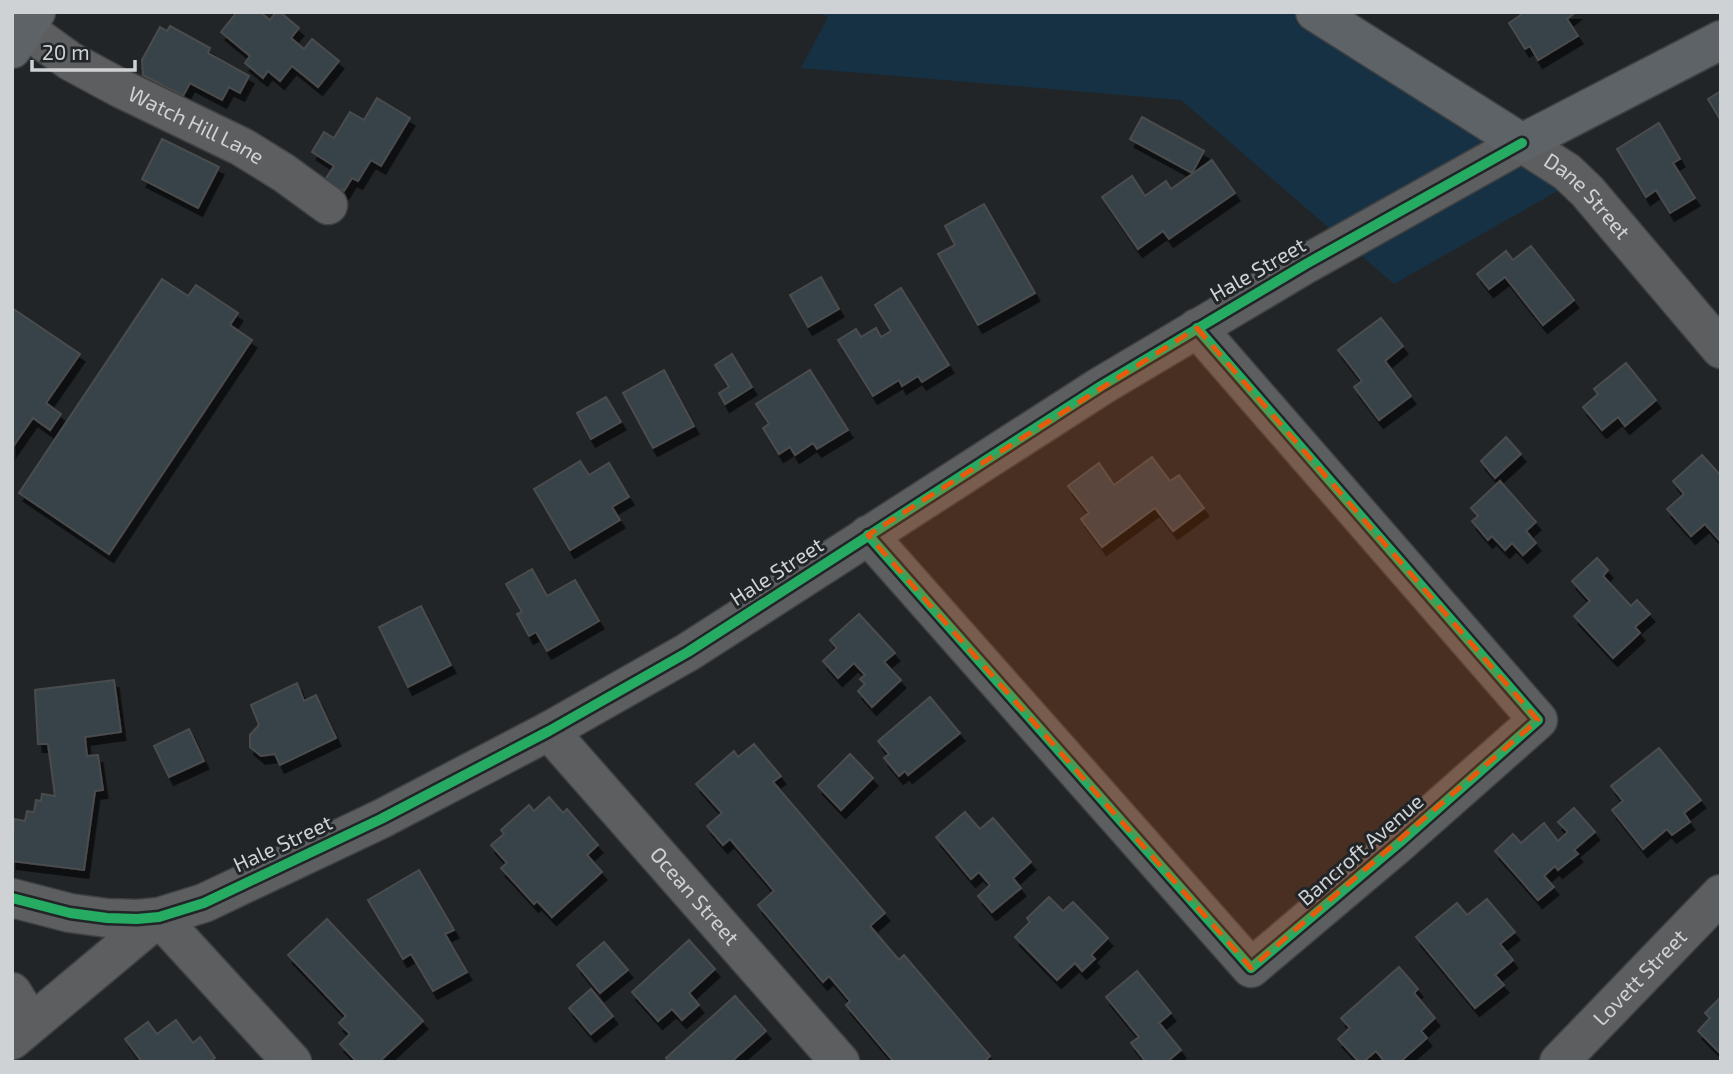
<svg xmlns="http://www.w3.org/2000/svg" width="1733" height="1074" viewBox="0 0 1733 1074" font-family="'Exo 2',sans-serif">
  <defs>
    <filter id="shadow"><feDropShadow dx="4.5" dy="8" stdDeviation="0" flood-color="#0009"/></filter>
  </defs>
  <rect width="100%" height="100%" fill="#222527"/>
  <!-- green -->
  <path fill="#173144" d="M818 12H1311L1561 189 1394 284 1181 100 801 68 828 17Z"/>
  <!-- building -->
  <g fill="#384248" stroke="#4a4c4e" stroke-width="2" filter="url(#shadow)">
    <path d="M237 12H260L270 20 276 12H280L299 28 291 38 304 49 312 39 339 61 318 87 292 66 280 81 268 71 263 78 245 63 250 56 221 32Z"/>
    <path d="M1519 12H1576L1567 19 1578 36 1538 60 1530 46 1525 49 1509 23 1521 15Z"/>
    <path d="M170 26 210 48 208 53 249 76 240 93 229 87 222 100 190 83 183 96 143 75 142 60 160 27 167 31Z"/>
    <path d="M1721 91V121L1708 99Z"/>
    <path d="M377 98 410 118 381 166 371 160 358 181 352 178 344 191 325 180 334 166 312 152 324 132 334 138 350 112 364 120Z"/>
    <path d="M1142 117 1204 151 1192 173 1130 139Z"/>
    <path d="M1659 123 1680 159 1673 163 1695 198 1670 213 1656 190 1646 197 1617 149Z"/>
    <path d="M162 139 219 167 198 208 142 179Z"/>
    <path d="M1212 160 1235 193 1169 239 1163 231 1138 249 1102 197 1132 176 1145 196 1166 181 1171 189Z"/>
    <path d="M984 204 1035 293 978 325 938 254 955 245 945 226Z"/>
    <path d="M1531 246 1574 300 1543 325 1505 277 1489 289 1477 274 1506 251 1513 260Z"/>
    <path d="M821 277 839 309 808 327 790 295Z"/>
    <path d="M162 279 188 296 196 285 238 313 230 325 252 340 109 554 19 493Z"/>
    <path d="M901 288 949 365 922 382 918 376 902 386 899 380 873 396 838 340 856 329 861 337 876 328 881 337 891 331 875 305Z"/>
    <path d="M12 308 80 354 46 403 61 414 50 430 33 418 12 448Z"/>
    <path d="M1381 318 1403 346 1385 361 1411 396 1379 420 1354 387 1362 381 1338 350Z"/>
    <path d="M732 354 752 387 725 404 719 393 729 387 715 365Z"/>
    <path d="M1626 363 1656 400 1625 426 1618 417 1602 430 1583 407 1598 394 1594 389Z"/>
    <path d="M664 370 694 426 653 448 623 393Z"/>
    <path d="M810 370 848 430 817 449 813 443 795 455 790 447 779 454 763 428 769 424 756 404Z"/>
    <path d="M606 397 621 422 591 439 577 413Z"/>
    <path d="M1506 437 1521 454 1495 478 1481 461Z"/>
    <path d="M1702 455 1721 476V542L1705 524 1691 536 1667 509 1684 494 1673 481Z"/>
    <path d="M1152 457 1170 481 1179 475 1204 508 1173 531 1155 508 1102 547 1081 519 1089 513 1068 486 1099 463 1114 485Z"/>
    <path d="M580 461 589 475 609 463 629 497 612 507 620 520 570 550 534 489Z"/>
    <path d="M1500 481 1536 522 1526 531 1536 543 1523 555 1512 543 1505 550 1492 536 1488 540 1472 521 1478 516 1471 508Z"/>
    <path d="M1597 558 1608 570 1603 576 1631 606 1637 600 1650 614 1635 627 1640 633 1613 658 1574 616 1590 601 1572 581Z"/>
    <path d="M532 569 547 596 575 580 599 621 547 651 536 632 529 636 517 614 522 612 506 584Z"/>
    <path d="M421 606 451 665 408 687 379 627Z"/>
    <path d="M859 614 895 653 884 662 901 680 872 707 858 691 865 684 860 679 865 675 854 663 838 678 823 661 837 648 830 640Z"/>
    <path d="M114 680 121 732 85 737 87 756 98 755 103 790 95 791 84 870 12 861 14 819 25 821 27 811 34 812 36 800 41 801 42 794 55 796 48 744H38L35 690Z"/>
    <path d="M297 683 304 701 316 695 336 738 280 765 275 754 261 756 250 747V735L259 725 251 705Z"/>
    <path d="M930 697 960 733 908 775 905 771 899 776 884 758 889 754 878 741Z"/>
    <path d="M189 729 204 761 169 777 154 746Z"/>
    <path d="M754 744 781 776 773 782 885 913 870 926 899 960 904 955 990 1056 984 1062H894L846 1005 850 1001 829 976 823 982 758 905 774 891 730 839 723 845 707 826 722 813 696 784 734 751 738 757Z"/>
    <path d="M1659 748 1701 800 1684 813 1690 822 1672 835 1667 829 1643 849 1612 810 1623 801 1611 786Z"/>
    <path d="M850 754 873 778 841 810 818 786Z"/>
    <path d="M549 797 563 813 567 809 598 845 587 855 602 872 552 917 537 901 534 904 501 868 507 863 491 845 504 834 501 830 529 805 534 811Z"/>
    <path d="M1574 808 1595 832 1574 850 1578 854 1558 870 1555 866 1544 876 1554 887 1538 900 1495 851 1513 834 1521 843 1544 823 1558 841 1568 832 1558 822Z"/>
    <path d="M965 812 980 829 993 818 1031 862 1013 878 1021 888 992 912 978 896 990 885 979 872 971 879 936 837Z"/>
    <path d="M419 870 454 930 445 934 467 972 433 991 411 954 403 959 368 900Z"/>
    <path d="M1049 897 1063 911 1073 902 1108 938 1091 955 1095 959 1082 971 1075 963 1057 980 1015 937 1030 922 1027 918Z"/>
    <path d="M1487 899 1515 932 1500 944 1513 960 1495 975 1504 985 1475 1008 1416 937 1457 903 1467 915Z"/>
    <path d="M327 919 423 1021 379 1062H357L340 1044 350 1034 339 1023 346 1016 288 955Z"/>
    <path d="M689 940 715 969 689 993 699 1005 682 1020 672 1009 658 1021 632 992Z"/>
    <path d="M604 942 628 970 600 993 577 965Z"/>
    <path d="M1399 967 1418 989 1414 993 1435 1018 1421 1031 1427 1038 1400 1062H1385L1376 1051 1363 1062H1359L1338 1039 1350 1028 1341 1018Z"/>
    <path d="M1137 971 1171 1013 1159 1023 1181 1050 1167 1062H1146L1131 1043 1139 1037 1106 997Z"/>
    <path d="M591 989 613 1016 591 1034 569 1008Z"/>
    <path d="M735 996 766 1031 731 1062H669L666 1058Z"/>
    <path d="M1721 997V1054L1698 1031 1710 1018 1705 1013Z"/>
    <path d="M176 1020 193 1043 200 1037 215 1058 209 1062H142L125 1039 148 1022 157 1034Z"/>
  </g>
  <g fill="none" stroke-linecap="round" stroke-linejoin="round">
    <defs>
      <g id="minor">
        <path id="s1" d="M26 29 70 61 120 88 242 147 284 173 328 205"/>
        <path d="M868 535 1251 968 1399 843 1538 720 1197 328"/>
        <path id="s2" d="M549 731 840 1062"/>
        <path id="s3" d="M12 898 70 913 107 918 137 919 159 917 204 903 381 819 549 731 688 652 1101 386 1306 264 1522 143 1567 172 1587 191 1721 349"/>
        <path d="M12 992 31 1023"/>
        <path d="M12 1040 159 917 292 1062"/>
        <path id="s4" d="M1559 1062 1721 894"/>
      </g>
      <g id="major">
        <path d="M1315 12 1522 143 1721 40"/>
        <path d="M12 49 36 12"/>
      </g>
    </defs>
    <!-- minor casing -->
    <use href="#minor" stroke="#3f4143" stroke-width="41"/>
    <!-- major casing -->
    <use href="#major" stroke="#3f4143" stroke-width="41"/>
    <!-- minor -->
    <use href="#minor" stroke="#5d5e5f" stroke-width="38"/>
    <!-- major -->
    <use href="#major" stroke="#5e6368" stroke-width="38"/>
    <defs>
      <g id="cycleway">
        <path d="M868 535 1251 968 1399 843 1538 720 1197 328"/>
        <path d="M12 898 70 913 107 918 137 919 159 917 204 903 381 819 549 731 688 652 1101 386 1306 264 1522 143"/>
      </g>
    </defs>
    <!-- cycleway casing -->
    <use href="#cycleway" stroke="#212528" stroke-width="15"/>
    <!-- cycleway -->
    <use href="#cycleway" stroke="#26ab63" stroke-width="10"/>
  </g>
  <!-- marked area -->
  <path fill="#e8590c" fill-opacity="0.2" stroke="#e8590c" stroke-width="5" stroke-dasharray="14 9" stroke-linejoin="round" d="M1197 328 1538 720 1251 968 868 535Z"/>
  <g text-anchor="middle" stroke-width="6" stroke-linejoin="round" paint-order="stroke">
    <!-- street labels -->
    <g font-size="21" fill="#cfd2d4" stroke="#212528">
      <text dy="7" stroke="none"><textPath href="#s1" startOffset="196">Watch Hill Lane</textPath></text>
      <text dy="7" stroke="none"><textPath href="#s3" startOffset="1804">Dane Street</textPath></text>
      <text transform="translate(1258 270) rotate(-30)" y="7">Hale Street</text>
      <text transform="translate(777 572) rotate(-33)" y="7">Hale Street</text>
      <text transform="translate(283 844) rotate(-25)" y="7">Hale Street</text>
      <text transform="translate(1361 850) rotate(-41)" y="7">Bancroft Avenue</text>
      <text dy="7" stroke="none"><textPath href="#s2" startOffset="220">Ocean Street</textPath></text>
      <text dy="7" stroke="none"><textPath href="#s4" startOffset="117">Lovett Street</textPath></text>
    </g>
  </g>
  <!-- border -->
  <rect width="1733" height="1074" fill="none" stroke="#cfd2d4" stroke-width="28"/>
  <!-- scale -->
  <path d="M32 60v10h103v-10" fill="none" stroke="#cfd2d4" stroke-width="3.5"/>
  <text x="42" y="60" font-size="21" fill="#cfd2d4" stroke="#212528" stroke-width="5" paint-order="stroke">20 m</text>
</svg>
